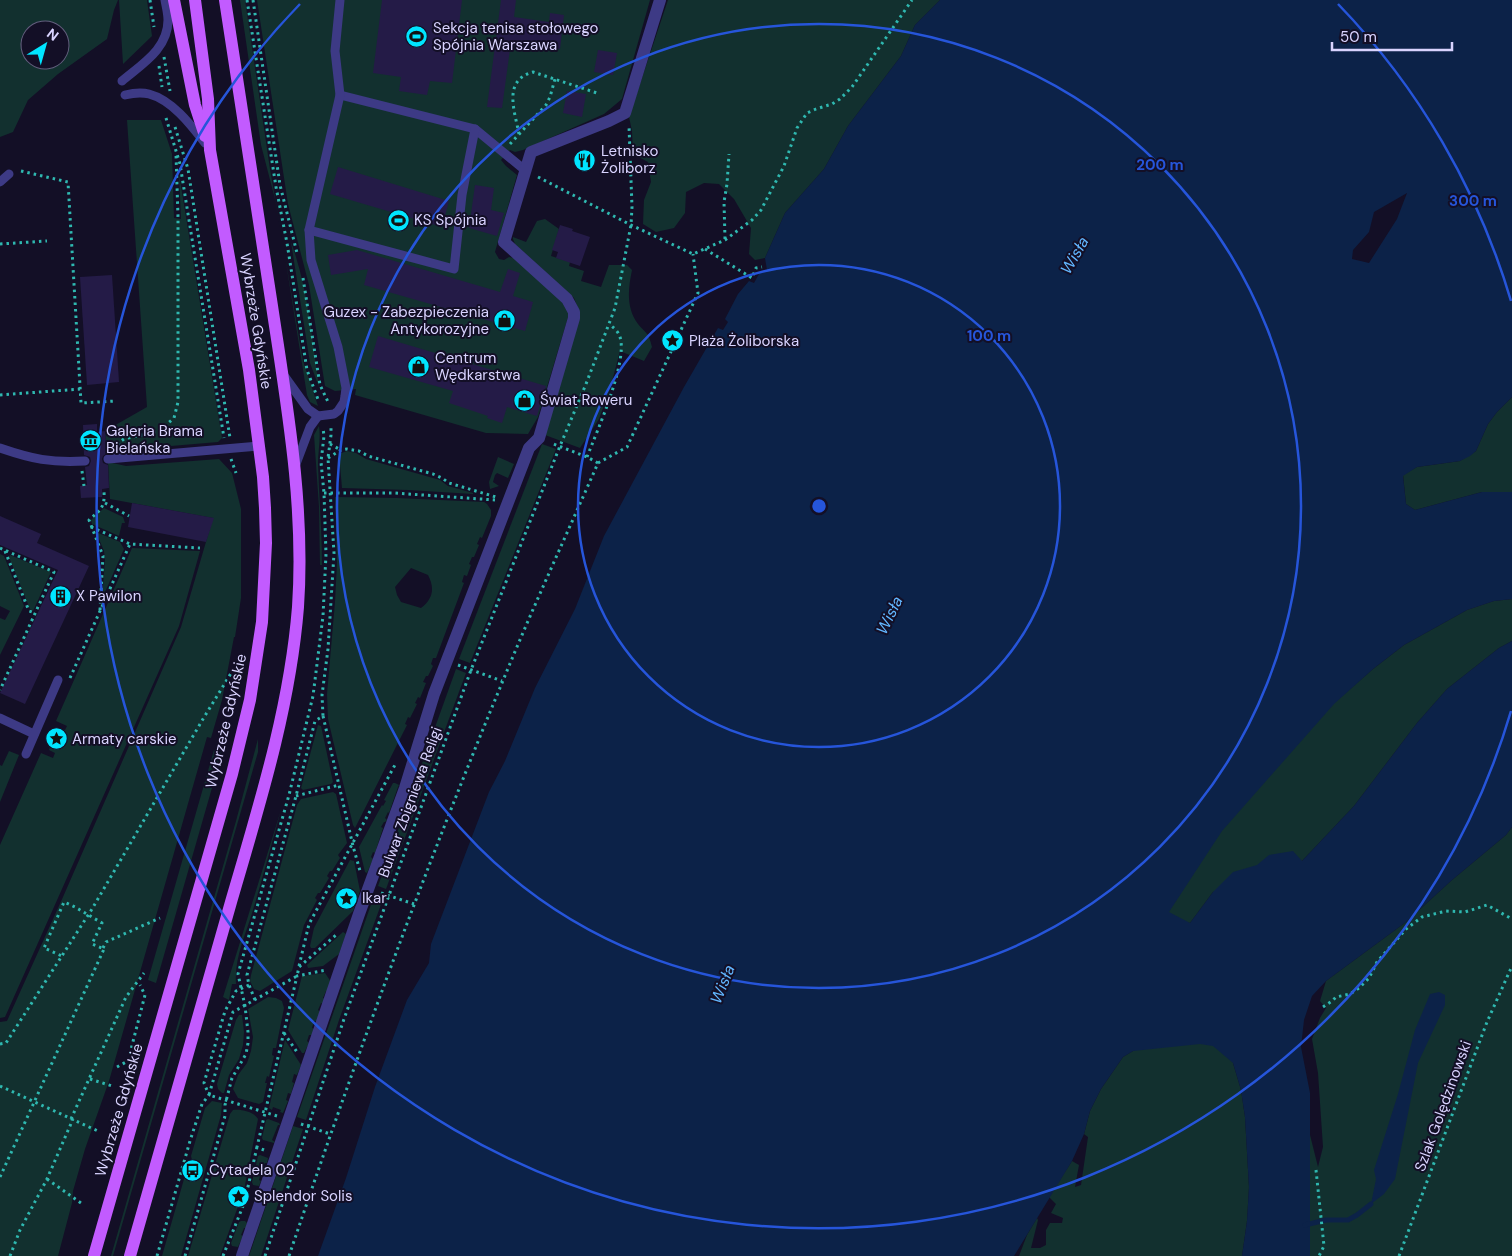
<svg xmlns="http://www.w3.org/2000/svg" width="1512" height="1256" viewBox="0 0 1512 1256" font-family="'DM Sans',sans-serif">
  <rect width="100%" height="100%" fill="#130f26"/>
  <!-- green -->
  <g fill="#12302f" fill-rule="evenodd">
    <path d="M0 0H118L114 10 107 39 58 74 28 100 13 132 0 137ZM30 30H60V60H30Z"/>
    <path d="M119 0H147L152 36 123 64Z"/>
    <path d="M240 0H245L270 169 303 361 318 406 310 402 307 395 284 250 275 199 261 145Z"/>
    <path d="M257 0H650L622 99 604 114 523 150 515 152 510 150 501 160 506 166 517 175 495 252 499 259 504 260 509 257 514 258 565 303 569 314 538 417 528 434 486 433 355 395 356 389 335 391 325 386 309 285 288 204Z"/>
    <path d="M668 0H940L915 25 901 56 848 126 824 169 785 213 765 258 755 260 749 254 751 228 734 199 719 184 704 183 686 192 685 213 674 228 656 232 643 224 644 200 651 182 648 162 633 154 632 131 629 117Z"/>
    <path d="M127 120H161L172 154 174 218 181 219 179 174 222 438 218 442 124 450 107 455 105 431 147 407Z"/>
    <path d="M545 219 559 229 551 256 570 262 569 266 584 271 581 281 601 287 609 265H627L632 270C628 289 626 308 638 324 647 335 648 331 652 347L644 361 620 351 610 389 599 419 580 448 545 435 580 313 574 298 515 244 513 239V237L526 242 537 221Z"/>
    <path d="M291 242C308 288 312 339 319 387L310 363Z"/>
    <path d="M1512 397V492H1482L1415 510 1406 504 1403 475 1417 467 1460 461 1476 451 1488 424 1497 412Z"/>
    <path d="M319 426C321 439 318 451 318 464 319 498 322 531 322 565H320L319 507 314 435Z"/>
    <path d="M542 444 556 449 470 663 459 659Z"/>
    <path d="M347 451 356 453 366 459 440 480 448 486 473 493V494L408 490 342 488 339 454Z"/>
    <path d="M498 457 514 464 508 478 497 473 495 475 493 482 499 486 490 489 489 482Z"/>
    <path d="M219 459 232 473 241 509V598L235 637H234L222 700 211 738 207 737 109 1081 85 1149 73 1191 72 1203 58 1256H0V1022L7 1021 63 897 181 627 213 518 110 499 108 462 126 466Z"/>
    <path d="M335 497 397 498 484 502 487 504 491 510V516L482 538 480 537 477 544 479 545 474 557H472L469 564 471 565 467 576 464 575 462 582 464 583 436 658H433L431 664 433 666 428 676H426L423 682 426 683 420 698 418 697 415 703 417 704 410 718 408 717 405 724 407 725 355 828 353 825 328 719 327 694 335 602 337 563ZM411 568 428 575C435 588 433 599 421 608L401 602 397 595 395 587Z"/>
    <path d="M104 508 123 517 125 523H122L119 536 92 524 91 520Z"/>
    <path d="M96 532 120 542 124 549 102 599 105 560 104 551Z"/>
    <path d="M132 548 200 551 179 626 5 1017 0 1018V845L41 753 53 758 55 753 49 750 52 741 59 744 61 739 55 736 58 728 65 730 67 726 56 721Z"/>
    <path d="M0 554 4 556 24 606 0 655V618L5 620 10 611 0 606Z"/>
    <path d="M10 555 51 572 33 611 30 609 9 557Z"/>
    <path d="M1512 599V641L1499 648 1447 689 1417 723 1354 806 1302 861 1213 892 1190 923 1091 897 1207 814 1373 669 1404 645 1467 610 1494 601Z"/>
    <path d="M456 669 466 673 386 889 378 886Z"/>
    <path d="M318 725 321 726 333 782 331 784 303 790 301 788Z"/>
    <path d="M258 739V752L113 1256H111L236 821Z"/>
    <path d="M214 750 222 753 156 983 148 980Z"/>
    <path d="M9 751 19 755 0 802V765L2 766Z"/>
    <path d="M393 783H395L399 785 398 787 389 813 388 812 385 818 387 820 385 822H384L381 827 383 828 375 853 373 852 371 857 373 859 367 873 365 872 359 847 382 805 383 806 386 801 384 800Z"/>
    <path d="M333 792 336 794 347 843 338 855 340 858 332 871H330L327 876 329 878 320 893H318L315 898 317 900 304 925 292 971 260 991 254 989 250 981 251 975 297 805 301 799Z"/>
    <path d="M281 810C272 843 263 877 253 910 246 934 234 958 236 984H232L229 1000 223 997Z"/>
    <path d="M1512 827V1256H1310V1135L1318 1167 1323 1147 1318 1073 1312 1039 1320 1018 1326 1008 1320 1001 1326 981 1406 922 1452 880 1506 835Z"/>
    <path d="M350 860 354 861 360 891 353 911 315 948H311L310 946 314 928Z"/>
    <path d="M374 896 383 899 339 1020 306 1120 297 1117Z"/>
    <path d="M343 932 346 934 339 954 323 966 308 968 307 965Z"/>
    <path d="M325 973 331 982 328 991H326L323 998 325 999 323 1004 321 1003 318 1010 320 1012 317 1021H314L312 1028 314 1029 312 1035H309L307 1041 309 1043 304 1053H302L288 1030 302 976Z"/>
    <path d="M268 997 276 998 282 1001 284 1008 276 1048H273L272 1055 274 1056 269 1077 267 1076 265 1083H267L263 1102 259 1104 238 1098 233 1089 238 1075 247 1063 251 1051 253 1037 248 1009Z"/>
    <path d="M239 1015H242L244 1032 243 1045 239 1059 229 1075 224 1093H222L218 1089 217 1084 236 1020Z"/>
    <path d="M1227 1028 1233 1063 1241 1090 1245 1117 1249 1187 1247 1221 1242 1256H1019L1027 1235 1037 1218 1038 1220 1031 1248H1040L1046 1245V1230L1050 1223H1062L1063 1218 1051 1213 1056 1204 1049 1197 1072 1161 1079 1165 1075 1187 1081 1185 1088 1137 1084 1134 1090 1111 1101 1089 1123 1057 1148 1042Z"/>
    <path d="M285 1040 301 1065 297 1075 294 1074 292 1082 294 1083 291 1094 288 1093 286 1100 288 1101 283 1113 280 1112 281 1110 273 1107 272 1110 269 1108Z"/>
    <path d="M212 1101 222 1103 221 1115 181 1256H162L184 1179 187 1177 195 1179 200 1163 192 1160 191 1156 205 1108Z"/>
    <path d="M233 1110C242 1109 254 1112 258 1119L244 1190 220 1256H188L230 1114Z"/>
    <path d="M268 1119 279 1123 280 1125H278L272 1140 275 1142 274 1143 263 1140 262 1138 266 1120Z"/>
    <path d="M293 1126 303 1129 261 1256H249Z"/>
    <path d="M260 1155 268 1158 267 1163H265L262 1169 265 1170 264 1174 261 1173 259 1180 261 1181 259 1186 253 1185 252 1182 258 1156Z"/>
    <path d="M241 1221H245L247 1223 246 1228H244L241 1235 243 1236 238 1247 232 1246 231 1243 239 1222Z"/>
  </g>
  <!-- water -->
  <g fill="#0c2248" fill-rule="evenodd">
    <path d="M940 0H1512V397L1497 412 1488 424 1476 451 1470 456 1460 461 1417 467 1403 476 1406 504 1415 510 1482 492H1512V599L1494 601 1467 610 1404 645 1373 669 1334 704 1222 831 1169 912 1190 923 1213 892 1233 872 1257 865 1269 855 1293 851 1302 861 1354 806 1417 723 1447 689 1499 648 1512 641V827L1506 835 1452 880 1406 922 1326 981 1312 996 1304 1020 1301 1047 1310 1093V1256H1242L1247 1221 1249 1187 1245 1117 1241 1090 1233 1063 1213 1046 1200 1044 1133 1051 1123 1057 1101 1089 1090 1111 1084 1134 1072 1161 1014 1256H318L346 1178 375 1087 407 1000 429 963 431 944 489 792 505 761 535 688 575 609 604 536 684 387 718 328 723 330 728 322 725 319 738 294 749 281 754 283 760 272 767 270 765 258 785 213 824 169 848 126 901 56 915 25ZM1407 193 1397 219 1369 263 1352 259 1353 250 1369 232 1374 212Z"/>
    <path d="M1439 992 1445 995V1005L1418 1063 1395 1179 1384 1194 1371 1204 1376 1179 1374 1170 1398 1094 1415 1030 1430 994Z"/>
  </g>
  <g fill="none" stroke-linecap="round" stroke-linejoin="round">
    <!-- stream -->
    <path stroke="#0c2248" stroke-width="5" d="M1305 1225 1326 1220H1348L1357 1215 1371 1204"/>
  </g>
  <!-- building -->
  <g fill="#241b47">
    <path d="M382 0H462L452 83 430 81 427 95 399 91 401 77 373 73Z"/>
    <path d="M501 0H516L514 17 549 22 550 13 564 15 560 49 511 42 502 108 487 107Z"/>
    <path d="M598 50 617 53 613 75 594 72Z"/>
    <path d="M567 91 586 94 582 117 563 113Z"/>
    <path d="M338 167 449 201 442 227 330 194Z"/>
    <path d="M475 185 494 188 491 210 504 213 497 236 469 228Z"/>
    <path d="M560 225 573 229 572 231 590 237 580 266 556 258 558 252 552 250Z"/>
    <path d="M357 250 500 292 508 269 520 273 513 296 533 302 525 331 364 285 368 269 331 275 328 255Z"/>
    <path d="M112 275 119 382 87 385 80 277Z"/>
    <path d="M378 336 546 386 537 416 507 407 502 423 487 418 488 416 449 403 453 391 369 367Z"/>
    <path d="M97 424V432L105 431 107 453 103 456 102 459 103 463 108 465 109 488 102 489V497L81 498 80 486 87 485 85 467 89 466 91 461 90 457 84 455 83 425Z"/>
    <path d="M132 503 214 518 206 542 128 527Z"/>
    <path d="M0 516 41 534 37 543 89 566 25 704 0 693 58 570 0 545Z"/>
  </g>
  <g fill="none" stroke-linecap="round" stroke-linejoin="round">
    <!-- path -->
    <g stroke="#2fb8b0" stroke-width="3" stroke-dasharray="2.5 4" stroke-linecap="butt">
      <path d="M150 0 154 27"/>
      <path d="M247 0 276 187 287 243 307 370 319 402"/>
      <path d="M253 0 280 185 297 253"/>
      <path d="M164 57 170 91"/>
      <path d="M159 66 162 87"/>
      <path d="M166 118 180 164 224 438"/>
      <path d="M175 127 188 169 230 438"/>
      <path d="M519 134C515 112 502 80 533 72L597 93"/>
      <path d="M510 144 546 105 550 97 555 79"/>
      <path d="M21 171 68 182 81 403 116 401"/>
      <path d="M538 177 631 225 693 254 725 240 752 220 761 210 784 166 797 128 807 113 816 109 832 104 840 99 852 87 912 0"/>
      <path d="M725 239 724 202 727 184 729 154"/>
      <path d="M0 244 47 241"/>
      <path d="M705 249 752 278 756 268 762 267"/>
      <path d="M303 278 320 385 329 404"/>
      <path d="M0 395 80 389"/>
      <path d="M330 444 341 450"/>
      <path d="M119 446 120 442 124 439 159 431 174 418 178 402V217L176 154"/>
      <path d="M587 457C597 431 628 362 620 337 618 331 614 328 610 325"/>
      <path d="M328 458 341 450 347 449 359 451 368 456 433 474 442 478 449 483 496 497"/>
      <path d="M231 459 236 473"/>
      <path d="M598 463 627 447 698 293 693 254"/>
      <path d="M82 471 84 486"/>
      <path d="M324 493H394L495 500"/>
      <path d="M105 503 129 516"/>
      <path d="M91 527 130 544 200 548"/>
      <path d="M0 548 54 572 0 690"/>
      <path d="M5 551 29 611 35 613"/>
      <path d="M100 610 103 556 89 520C100 510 105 508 104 492H102"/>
      <path d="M458 665 502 681"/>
      <path d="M70 678 130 544"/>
      <path d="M323 716 353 846 360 871"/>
      <path d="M296 796 339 785"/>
      <path d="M381 893 414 904"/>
      <path d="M103 948 106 942 160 918"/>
      <path d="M299 966 309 924 396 763"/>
      <path d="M255 1000 249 985 247 975 296 796 315 721 323 716 322 695 328 649 334 553 328 458 331 435V425"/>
      <path d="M1323 1007 1332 1001 1336 997 1350 994 1359 988 1369 978 1377 962 1406 929 1422 917 1446 911 1465 912 1487 905 1512 919"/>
      <path d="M284 1033 297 1052"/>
      <path d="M0 1044 6 1043 92 909 203 719 233 670"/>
      <path d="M117 1067 128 1061 145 995 140 985"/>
      <path d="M90 1079 112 1086"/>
      <path d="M0 1086 100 1132"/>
      <path d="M277 1116 209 1095 233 1012 297 976 299 967 336 935"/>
      <path d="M71 1119 126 997 144 973"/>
      <path d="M301 1124 330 1134"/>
      <path d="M264 1150 257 1147 297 976 326 970"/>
      <path d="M1316 1170 1324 1246 1319 1256"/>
      <path d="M0 1177 104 949 92 944 102 923 75 907 64 902 44 948 62 956"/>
      <path d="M47 1179 81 1203"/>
      <path d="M245 1200 257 1147"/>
      <path d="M10 1256 20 1230 47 1179 73 1119"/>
      <path d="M157 1256 190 1141 202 1104 209 1095 204 1083 225 1011 236 991 249 985"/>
      <path d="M185 1256 225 1116V1105L232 1078 246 1054 248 1043V1032L245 1006 238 974 289 795 313 696 323 616 326 554 324 493 321 462 324 436 323 428"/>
      <path d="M223 1256 243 1206"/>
      <path d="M265 1256 344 1019 471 670 560 446 586 384 615 308 631 225 632 207 629 126"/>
      <path d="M289 1256C354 1063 424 871 502 683 532 609 566 536 598 463L587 457 551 443"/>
      <path d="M1399 1256 1487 1022 1512 966"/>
    </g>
    <!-- lane -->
    <g stroke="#3d3a85" stroke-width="9">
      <path d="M122 81C142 64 168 49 168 20 168 13 166 6 165 0"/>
      <path d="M125 95C133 93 141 92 149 94 172 100 191 125 205 143"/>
      <path d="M340 95 475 129 526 171"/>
      <path d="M0 182 9 174"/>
      <path d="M309 230 454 269 462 195 475 129"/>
      <path d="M285 377 308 409 318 416 334 414 338 411 344 402 345 396 346 388 338 347 311 260 309 230 340 95 335 51 340 0"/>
      <path d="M0 448C32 459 51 463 85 461"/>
      <path d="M108 459 259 446"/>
      <path d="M296 464 310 427 318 416"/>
      <path d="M0 718 34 734"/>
      <path d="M26 754 58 680"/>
    </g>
    <!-- street -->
    <path stroke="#3d3a85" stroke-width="12" d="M242 1256 359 914 405 788 434 694 529 448 539 438 574 318V312L567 299 504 242 531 152 609 121 625 113 660 0"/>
    <!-- primary -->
    <g stroke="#c25bff" stroke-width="12">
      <path d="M174 0 195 105 205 136"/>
      <path d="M94 1256 232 774 250 700 262 622 266 543 265 508 263 477 249 370 210 150 208 99 195 0"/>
      <path d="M130 1256C164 1138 197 1020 231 902 259 806 290 708 298 607 305 506 287 406 272 306 256 204 241 102 225 0"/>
    </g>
  </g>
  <!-- distance rings -->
  <g fill="none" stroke="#2655da" stroke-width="2.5">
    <circle cx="819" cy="506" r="241"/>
    <circle cx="819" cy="506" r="482"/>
    <path d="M1511 711A722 722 0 1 1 300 4M1338 4A722 722 0 0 1 1511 301"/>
  </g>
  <!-- icons -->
  <defs>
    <symbol id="stadium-disc" viewBox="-11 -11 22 22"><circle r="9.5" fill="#00e5ff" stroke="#130f26"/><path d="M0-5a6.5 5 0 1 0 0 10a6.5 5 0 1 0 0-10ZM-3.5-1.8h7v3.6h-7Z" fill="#111"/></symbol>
    <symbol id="restaurant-disc" viewBox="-11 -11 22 22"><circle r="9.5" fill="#00e5ff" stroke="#130f26"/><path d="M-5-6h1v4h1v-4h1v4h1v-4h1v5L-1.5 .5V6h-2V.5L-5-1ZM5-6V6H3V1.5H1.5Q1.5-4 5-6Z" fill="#111"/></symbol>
    <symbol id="shop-disc" viewBox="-11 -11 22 22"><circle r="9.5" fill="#00e5ff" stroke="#130f26"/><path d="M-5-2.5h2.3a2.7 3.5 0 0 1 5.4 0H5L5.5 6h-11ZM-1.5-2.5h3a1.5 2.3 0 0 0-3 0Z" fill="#111"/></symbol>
    <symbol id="sight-disc" viewBox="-11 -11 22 22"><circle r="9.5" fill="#00e5ff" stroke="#130f26"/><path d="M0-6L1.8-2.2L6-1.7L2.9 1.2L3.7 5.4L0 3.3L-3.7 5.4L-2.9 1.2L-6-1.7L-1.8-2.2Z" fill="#111"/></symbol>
    <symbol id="museum-disc" viewBox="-11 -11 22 22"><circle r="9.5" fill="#00e5ff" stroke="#130f26"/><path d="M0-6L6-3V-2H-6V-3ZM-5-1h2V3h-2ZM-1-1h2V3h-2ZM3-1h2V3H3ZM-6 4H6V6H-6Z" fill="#111"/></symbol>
    <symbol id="building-disc" viewBox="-11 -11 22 22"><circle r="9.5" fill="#00e5ff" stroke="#130f26"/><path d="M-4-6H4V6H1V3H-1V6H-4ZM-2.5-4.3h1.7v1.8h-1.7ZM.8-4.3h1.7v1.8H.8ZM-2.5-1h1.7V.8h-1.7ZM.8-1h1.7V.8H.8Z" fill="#111"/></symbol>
    <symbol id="bus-disc" viewBox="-11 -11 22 22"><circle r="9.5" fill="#00e5ff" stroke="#130f26"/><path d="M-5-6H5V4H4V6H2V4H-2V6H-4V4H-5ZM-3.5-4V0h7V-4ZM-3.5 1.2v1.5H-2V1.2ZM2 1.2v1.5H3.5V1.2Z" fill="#111"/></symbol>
  </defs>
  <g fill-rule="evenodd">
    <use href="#stadium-disc" x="404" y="24" width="25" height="25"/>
    <use href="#restaurant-disc" x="572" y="148" width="25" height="25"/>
    <use href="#stadium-disc" x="386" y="208" width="25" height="25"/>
    <use href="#shop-disc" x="492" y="308" width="25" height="25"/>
    <use href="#sight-disc" x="660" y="328" width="25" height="25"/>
    <use href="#shop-disc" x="406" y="354" width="25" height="25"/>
    <use href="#shop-disc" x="512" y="388" width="25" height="25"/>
    <use href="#museum-disc" x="78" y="428" width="25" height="25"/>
    <use href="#building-disc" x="48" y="584" width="25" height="25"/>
    <use href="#sight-disc" x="44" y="726" width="25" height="25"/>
    <use href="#sight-disc" x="334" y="886" width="25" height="25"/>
    <use href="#bus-disc" x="180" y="1158" width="25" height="25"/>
    <use href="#sight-disc" x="226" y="1184" width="25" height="25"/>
  </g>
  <g text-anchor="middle" stroke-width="4" stroke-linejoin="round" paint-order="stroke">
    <!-- poi labels -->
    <g font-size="15" fill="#d9d4ff" stroke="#130f26" text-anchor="start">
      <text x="433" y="33">Sekcja tenisa stołowego<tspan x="433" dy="17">Spójnia Warszawa</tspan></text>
      <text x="601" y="156">Letnisko<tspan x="601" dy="17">Żoliborz</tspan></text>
      <text x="414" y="225">KS Spójnia</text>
      <text x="489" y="317" text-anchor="end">Guzex - Zabezpieczenia<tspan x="489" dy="17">Antykorozyjne</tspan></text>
      <text x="689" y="346">Plaża Żoliborska</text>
      <text x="435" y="363">Centrum<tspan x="435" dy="17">Wędkarstwa</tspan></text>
      <text x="540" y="405">Świat Roweru</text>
      <text x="106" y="436">Galeria Brama<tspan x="106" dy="17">Bielańska</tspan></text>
      <text x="76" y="601">X Pawilon</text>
      <text x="72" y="744">Armaty carskie</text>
      <text x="362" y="903">Ikar</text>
      <text x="209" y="1175">Cytadela 02</text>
      <text x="254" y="1201">Splendor Solis</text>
    </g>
    <!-- street labels -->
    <g font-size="15" fill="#d9d4ff" stroke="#130f26">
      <text transform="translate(256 321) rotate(81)" y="5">Wybrzeże Gdyńskie</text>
      <text transform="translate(226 721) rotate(-77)" y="5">Wybrzeże Gdyńskie</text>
      <text transform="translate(410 802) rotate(-70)" y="5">Bulwar Zbigniewa Religi</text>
      <text transform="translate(1443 1106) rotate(-70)" y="5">Szlak Golędzinowski</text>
      <text transform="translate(119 1110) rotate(-74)" y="5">Wybrzeże Gdyńskie</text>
    </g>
    <!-- water labels -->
    <g font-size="16" font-style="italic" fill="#62b6ff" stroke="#130f26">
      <text transform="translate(1074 255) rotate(-60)" y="6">Wisła</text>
      <text transform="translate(889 615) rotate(-64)" y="6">Wisła</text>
      <text transform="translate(722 984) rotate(-68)" y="6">Wisła</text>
    </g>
  </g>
  <circle cx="819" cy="506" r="8" fill="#2655da" stroke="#130f26" stroke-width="2.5"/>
  <g font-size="15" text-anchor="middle" font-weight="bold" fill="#2655da" stroke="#130f26" stroke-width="4" stroke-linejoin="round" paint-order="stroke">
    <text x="1160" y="170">200 m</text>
    <text x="1473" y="206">300 m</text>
    <text x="989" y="341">100 m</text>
  </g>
  <!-- north arrow -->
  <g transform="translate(45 45) rotate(37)"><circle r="24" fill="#130f26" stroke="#625e7d"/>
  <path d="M0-4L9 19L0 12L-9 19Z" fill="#00e5ff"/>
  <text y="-8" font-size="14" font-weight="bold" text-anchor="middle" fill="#d9d4ff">N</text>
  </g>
  <!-- scale -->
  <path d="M1332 42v8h120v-8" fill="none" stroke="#d9d4ff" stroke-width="2.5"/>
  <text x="1340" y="42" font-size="15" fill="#d9d4ff" stroke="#130f26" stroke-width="4" paint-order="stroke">50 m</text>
</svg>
